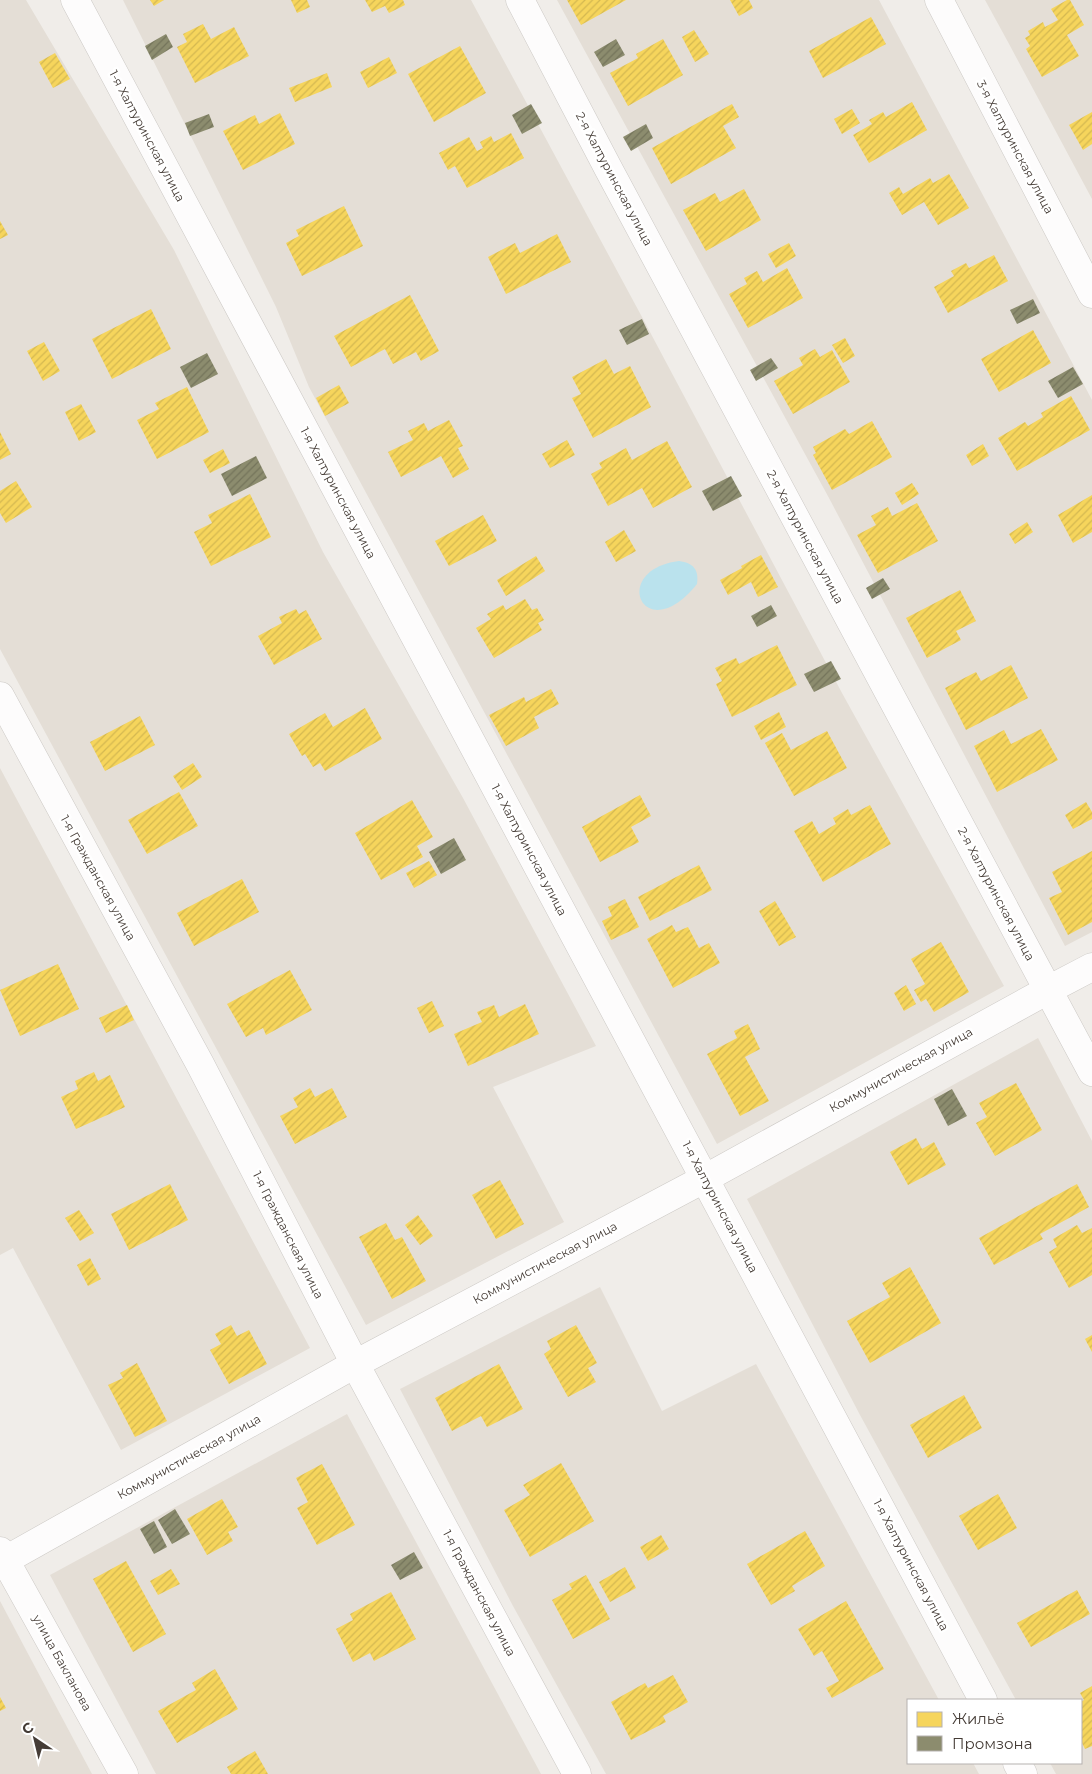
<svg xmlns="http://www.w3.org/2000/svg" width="1092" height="1774" viewBox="0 0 1092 1774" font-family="Montserrat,sans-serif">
  <defs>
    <pattern id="homes-hatch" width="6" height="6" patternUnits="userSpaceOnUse" patternTransform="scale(1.25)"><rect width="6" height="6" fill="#f6d55c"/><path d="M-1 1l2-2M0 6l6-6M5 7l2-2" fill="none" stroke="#d4b851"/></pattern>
    <pattern id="industry-hatch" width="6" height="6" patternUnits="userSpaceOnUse" patternTransform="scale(1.25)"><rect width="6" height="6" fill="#8c8c6e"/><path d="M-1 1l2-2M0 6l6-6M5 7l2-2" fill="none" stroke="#74745b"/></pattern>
  </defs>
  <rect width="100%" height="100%" fill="#f0ede9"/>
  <!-- residential -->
  <g fill="#e4ded6">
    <path d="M0 0H26L174 250 323 552 463 798 596 1046 493 1087 564 1222 366 1325 0 649Z"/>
    <path d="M123 0H471L642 317 842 693 1004 986 717 1144 309 387 276 307Z"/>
    <path d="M557 0H879L1092 400V932L1065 946 829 498Z"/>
    <path d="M985 0H1092V199L1008 42Z"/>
    <path d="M0 768 310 1348 121 1450 13 1248 0 1255Z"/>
    <path d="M1038 1038 1092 1141V1774H1056L1050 1763H1081V1700H1016L860 1415 747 1199Z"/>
    <path d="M600 1287 662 1411 756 1364 939 1700H908V1763H973L979 1774H606L513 1606 400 1389Z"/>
    <path d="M347 1414 541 1774H156L50 1575Z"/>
    <path d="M0 1601 92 1774H0Z"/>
  </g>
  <!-- water -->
  <path fill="#bae2ed" d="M679 561C693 563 699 569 697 584 644 650 608 570 679 561Z"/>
  <!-- homes -->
  <g fill="url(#homes-hatch)">
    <path d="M150 0H164L154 6Z"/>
    <path d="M291 0H307L310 7 297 13Z"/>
    <path d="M365 0H403L405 5 389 13 385 6 372 12Z"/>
    <path d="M567 0H626L581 25Z"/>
    <path d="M730 0H749L753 8 739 16Z"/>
    <path d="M1067 0H1070L1084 25 1067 35 1079 56 1042 77 1026 49 1030 46 1025 38 1030 35 1028 31 1043 22 1045 27 1058 20 1051 9Z"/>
    <path d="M871 17 886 44 823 78 809 51Z"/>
    <path d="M203 24 211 39 234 27 249 56 195 83 177 47 187 42 183 34Z"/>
    <path d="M694 30 709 54 695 62 682 37Z"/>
    <path d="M663 39 683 75 628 106 610 73 638 58 636 54Z"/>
    <path d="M460 46 486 93 434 122 408 74Z"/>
    <path d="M55 53 70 79 53 88 39 62Z"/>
    <path d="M389 57 397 73 368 88 360 72Z"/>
    <path d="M327 73 332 87 295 102 289 88Z"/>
    <path d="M912 102 927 130 869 163 853 135 872 124 869 120 883 112 886 117Z"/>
    <path d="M732 104 739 117 723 126 736 148 671 184 652 148Z"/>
    <path d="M852 109 860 123 842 134 834 119Z"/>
    <path d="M1092 112V144L1083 150 1069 125Z"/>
    <path d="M280 113 295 144 243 170 223 131 255 115 259 124Z"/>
    <path d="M511 133 524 158 467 188 455 166 448 170 439 153 469 137 477 151 483 148 480 142 491 136 494 142Z"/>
    <path d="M949 174 969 208 938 225 924 202 902 215 889 193 899 187 903 194 930 178 933 183Z"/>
    <path d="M744 189 761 220 706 251 683 210 715 193 720 202Z"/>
    <path d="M344 206 363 246 302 276 286 243 299 236 296 230Z"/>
    <path d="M0 221 8 235 0 239Z"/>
    <path d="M557 234 571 262 506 294 488 257 515 243 520 253Z"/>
    <path d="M789 243 796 256 776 268 768 254Z"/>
    <path d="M994 255 1008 281 948 313 934 287 954 276 951 271 966 263 969 268Z"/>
    <path d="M787 268 803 298 748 328 729 294 747 284 744 278 757 271 763 282Z"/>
    <path d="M410 295 439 351 421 361 416 352 393 364 385 349 351 367 334 336Z"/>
    <path d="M151 309 171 349 112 379 92 339Z"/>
    <path d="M1033 330 1051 363 999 392 981 359Z"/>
    <path d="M845 338 855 356 843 363 832 345Z"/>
    <path d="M44 342 60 371 43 381 27 351Z"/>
    <path d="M815 349 820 357 832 350 850 382 793 414 774 381 803 365 799 358Z"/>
    <path d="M606 359 614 374 630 366 651 407 593 438 572 398 581 394 572 377Z"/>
    <path d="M339 385 349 403 325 416 316 398Z"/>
    <path d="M187 387 209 432 157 459 137 420 159 409 155 403Z"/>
    <path d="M1071 396 1090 430 1017 471 998 438 1025 422 1028 426 1043 417 1041 413Z"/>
    <path d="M81 404 96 432 79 441 65 412Z"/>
    <path d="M449 420 463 446 458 448 469 469 453 478 441 456 401 477 388 452 413 440 408 431 424 423 428 431Z"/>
    <path d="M872 421 892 457 832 490 813 455 816 453 813 447 845 429 849 434Z"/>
    <path d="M0 432 11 454 0 460Z"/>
    <path d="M567 440 575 455 550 468 542 454Z"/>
    <path d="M667 441 692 487 653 508 642 488 608 506 591 474 602 468 599 463 626 448 632 460Z"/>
    <path d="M983 444 989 456 972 466 966 455Z"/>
    <path d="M223 449 230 463 210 473 203 460Z"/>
    <path d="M16 481 32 507 6 523 0 513V491Z"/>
    <path d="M912 483 919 494 902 505 895 493Z"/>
    <path d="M250 494 271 537 211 566 194 532 212 523 208 515Z"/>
    <path d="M1092 495V532L1073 543 1058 515Z"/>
    <path d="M917 503 938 541 878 573 857 535 876 525 871 516 888 507 892 516Z"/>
    <path d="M483 515 497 541 449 566 435 541Z"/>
    <path d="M1027 522 1033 532 1015 544 1009 534Z"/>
    <path d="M624 530 636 551 616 562 605 542Z"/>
    <path d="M761 555 778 587 758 597 751 582 728 595 720 580 742 568 741 566Z"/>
    <path d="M536 556 545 571 506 596 497 580Z"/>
    <path d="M960 590 976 621 956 631 961 640 927 658 906 618Z"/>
    <path d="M525 599 532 610 537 608 544 620 538 623 542 630 494 658 476 628 491 619 487 614 503 605 506 610Z"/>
    <path d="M296 609 299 614 306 610 322 639 274 665 258 636 282 623 279 617Z"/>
    <path d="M777 645 797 685 732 717 716 684 722 681 715 668 736 658 739 664Z"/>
    <path d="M1011 665 1028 698 966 730 945 688 976 672 981 681Z"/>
    <path d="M551 689 559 704 534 717 539 728 506 746 489 715 524 697 526 702Z"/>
    <path d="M365 708 382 739 325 771 320 763 313 767 305 754 302 756 289 734 325 713 333 727Z"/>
    <path d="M779 712 786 727 761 740 754 726Z"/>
    <path d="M140 716 155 745 105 771 90 742Z"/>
    <path d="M1041 729 1058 760 997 792 974 746 1004 730 1011 744Z"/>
    <path d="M827 731 847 768 794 796 765 743 782 733 791 750Z"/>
    <path d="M193 763 202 777 182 790 173 776Z"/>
    <path d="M179 792 198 826 147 854 128 820Z"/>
    <path d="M640 795 651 816 631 827 639 842 600 862 582 827Z"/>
    <path d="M412 800 433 837 417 846 423 857 381 880 355 833Z"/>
    <path d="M1086 802 1092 812V819L1073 829 1065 815Z"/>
    <path d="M870 805 891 844 823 882 794 831 812 821 819 834 836 824 833 818 848 809 851 815Z"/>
    <path d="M1092 851V922L1068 935 1049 898 1062 892 1052 872Z"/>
    <path d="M429 861 437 875 414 888 406 873Z"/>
    <path d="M699 865 712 890 650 921 638 897Z"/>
    <path d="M242 879 259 912 194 946 177 913Z"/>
    <path d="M625 899 639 927 611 940 602 921 612 916 608 907Z"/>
    <path d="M775 901 796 937 779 946 759 911Z"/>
    <path d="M672 925 676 932 688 927 699 948 709 943 720 963 673 988 647 939Z"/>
    <path d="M941 942 969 992 934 1012 926 999 921 1002 914 990 925 984 911 959Z"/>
    <path d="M58 964 79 1009 20 1036 0 990Z"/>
    <path d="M290 970 312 1010 266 1035 263 1028 246 1037 227 1004Z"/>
    <path d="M906 985 916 1004 904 1011 894 993Z"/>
    <path d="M432 1001 444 1026 429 1033 417 1008Z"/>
    <path d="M525 1004 539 1034 468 1066 454 1034 482 1022 477 1012 494 1005 499 1017Z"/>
    <path d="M127 1005 134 1020 106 1033 99 1018Z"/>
    <path d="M748 1024 760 1049 745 1057 769 1101 740 1116 707 1054 737 1038 734 1031Z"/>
    <path d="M94 1072 98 1081 110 1075 125 1107 76 1129 61 1097 78 1089 75 1081Z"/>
    <path d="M1016 1083 1042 1130 995 1156 976 1123 987 1117 979 1103Z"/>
    <path d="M310 1088 315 1097 332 1088 347 1117 295 1144 280 1116 298 1107 293 1098Z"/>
    <path d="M916 1138 922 1149 934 1142 946 1165 908 1185 890 1152Z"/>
    <path d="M500 1180 524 1224 496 1239 472 1195Z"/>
    <path d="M170 1184 188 1220 129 1250 111 1214Z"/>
    <path d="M1077 1184 1089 1207 1040 1234 1043 1239 994 1265 979 1238Z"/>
    <path d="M79 1210 94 1233 80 1241 65 1218Z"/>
    <path d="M418 1215 433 1236 420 1245 405 1225Z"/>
    <path d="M386 1223 395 1240 402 1237 426 1281 392 1299 359 1237Z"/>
    <path d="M1077 1225 1082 1233 1092 1228V1275L1069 1288 1049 1252 1057 1247 1053 1239Z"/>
    <path d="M90 1258 101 1279 88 1286 77 1265Z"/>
    <path d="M910 1267 941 1323 870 1363 847 1321 890 1297 882 1283Z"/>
    <path d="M231 1325 237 1336 249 1330 267 1364 229 1384 210 1350 221 1344 215 1334Z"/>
    <path d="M576 1325 597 1363 588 1368 596 1382 568 1397 544 1354 551 1349 547 1341Z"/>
    <path d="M1092 1335V1352L1085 1339Z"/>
    <path d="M137 1363 167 1421 135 1437 108 1385 123 1378 120 1373Z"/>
    <path d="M499 1364 523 1409 487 1427 481 1416 452 1431 435 1398Z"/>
    <path d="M964 1395 982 1428 928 1458 910 1425Z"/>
    <path d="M561 1463 594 1521 530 1557 504 1510 530 1495 523 1485Z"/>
    <path d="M322 1464 355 1525 317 1545 297 1508 308 1502 296 1478Z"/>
    <path d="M998 1494 1017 1528 978 1550 959 1516Z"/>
    <path d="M222 1499 238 1527 228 1532 233 1541 207 1555 187 1519Z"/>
    <path d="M805 1531 825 1566 792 1586 795 1591 771 1605 747 1564Z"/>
    <path d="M661 1535 669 1549 648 1561 640 1547Z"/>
    <path d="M126 1561 166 1634 133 1652 93 1579Z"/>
    <path d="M625 1567 636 1588 610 1602 599 1582Z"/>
    <path d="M171 1569 180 1584 158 1595 150 1581Z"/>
    <path d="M586 1575 610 1619 573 1639 552 1600 572 1589 569 1584Z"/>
    <path d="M1077 1590 1090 1614 1031 1647 1017 1623Z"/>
    <path d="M391 1592 416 1639 374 1661 370 1653 353 1662 336 1629 353 1620 350 1614Z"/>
    <path d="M846 1601 884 1669 832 1698 826 1688 839 1681 822 1651 814 1656 798 1629Z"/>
    <path d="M215 1669 238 1709 177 1743 158 1711 196 1690 192 1683Z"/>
    <path d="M673 1675 688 1702 663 1716 666 1722 631 1740 611 1702 645 1683 648 1688Z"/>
    <path d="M1092 1686V1746L1085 1749 1081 1741V1702L1084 1700 1080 1693Z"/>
    <path d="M0 1697 6 1708 0 1711Z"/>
    <path d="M255 1751 268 1774H231L227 1767Z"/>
  </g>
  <!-- industry -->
  <g fill="url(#industry-hatch)">
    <path d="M166 34 173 47 152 60 145 46Z"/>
    <path d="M616 39 625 55 603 67 594 52Z"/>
    <path d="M531 104 542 123 522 134 512 115Z"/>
    <path d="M209 114 214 127 190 136 185 123Z"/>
    <path d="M646 124 653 138 631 151 623 137Z"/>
    <path d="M1033 299 1040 313 1017 324 1010 310Z"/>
    <path d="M642 319 649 334 627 345 619 330Z"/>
    <path d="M207 353 218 374 191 388 180 367Z"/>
    <path d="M771 358 778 368 756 381 750 370Z"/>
    <path d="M1073 367 1083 384 1058 398 1048 381Z"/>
    <path d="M256 456 267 478 232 496 221 474Z"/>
    <path d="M731 476 742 496 713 511 702 491Z"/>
    <path d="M883 578 890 589 872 599 866 588Z"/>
    <path d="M771 605 777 616 757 627 751 616Z"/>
    <path d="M831 661 841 679 814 692 804 674Z"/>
    <path d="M454 838 466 860 441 874 429 852Z"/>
    <path d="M952 1089 967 1116 948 1126 934 1099Z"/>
    <path d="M175 1509 190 1534 172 1544 158 1520Z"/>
    <path d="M154 1521 167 1547 154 1554 140 1529Z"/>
    <path d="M414 1552 423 1568 400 1580 391 1565Z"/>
  </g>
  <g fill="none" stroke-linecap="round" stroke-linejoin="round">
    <defs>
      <g id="street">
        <path d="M75 0 983 1700"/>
        <path d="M520 0 608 168 1092 1072"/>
        <path d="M939 0 1092 294"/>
        <path d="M0 696 200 1064 355 1364 577 1774"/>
        <path d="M0 1551 124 1774"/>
        <path d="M0 1563 355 1364 704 1179 1048 990 1092 967"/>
        <path d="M1017 1763 1023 1774"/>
      </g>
    </defs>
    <!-- street casing -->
    <use href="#street" stroke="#ccc9c5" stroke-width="29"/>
    <!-- street -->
    <use href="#street" stroke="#fdfcfc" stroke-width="28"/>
  </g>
  <g text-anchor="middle" stroke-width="5" stroke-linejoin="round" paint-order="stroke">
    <!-- street labels -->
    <g font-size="12" fill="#453c36" stroke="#fff">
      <text transform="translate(147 136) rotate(62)" y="4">1-я Халтуринская улица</text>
      <text transform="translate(1015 147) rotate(62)" y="4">3-я Халтуринская улица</text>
      <text transform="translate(614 179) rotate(62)" y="4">2-я Халтуринская улица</text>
      <text transform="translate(338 493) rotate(62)" y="4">1-я Халтуринская улица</text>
      <text transform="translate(805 537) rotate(62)" y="4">2-я Халтуринская улица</text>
      <text transform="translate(529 850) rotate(62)" y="4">1-я Халтуринская улица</text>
      <text transform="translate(98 878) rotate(61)" y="4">1-я Гражданская улица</text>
      <text transform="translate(996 894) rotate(62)" y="4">2-я Халтуринская улица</text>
      <text transform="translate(901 1070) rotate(-29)" y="4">Коммунистическая улица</text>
      <text transform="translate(720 1207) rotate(62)" y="4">1-я Халтуринская улица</text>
      <text transform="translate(288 1235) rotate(63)" y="4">1-я Гражданская улица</text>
      <text transform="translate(545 1263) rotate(-28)" y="4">Коммунистическая улица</text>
      <text transform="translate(189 1457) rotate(-29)" y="4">Коммунистическая улица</text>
      <text transform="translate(911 1565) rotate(62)" y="4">1-я Халтуринская улица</text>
      <text transform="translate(479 1593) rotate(62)" y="4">1-я Гражданская улица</text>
      <text transform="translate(62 1663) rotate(61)" y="4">улица Бакланова</text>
    </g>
  </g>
  <!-- legend -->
  <rect x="907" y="1699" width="175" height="65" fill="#ffffff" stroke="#b5b1af"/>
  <rect x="917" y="1712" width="25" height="15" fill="#f6d55c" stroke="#b5b1af"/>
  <text x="952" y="1724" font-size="15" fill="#453c36">Жильё</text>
  <rect x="917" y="1736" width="25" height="15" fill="#8c8c6e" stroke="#b5b1af"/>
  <text x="952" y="1749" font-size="15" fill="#453c36">Промзона</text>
  <!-- north arrow -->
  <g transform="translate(35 1739) rotate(325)" stroke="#ffffff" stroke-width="4" paint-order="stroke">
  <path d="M0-4L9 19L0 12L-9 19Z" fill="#453c36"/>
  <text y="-8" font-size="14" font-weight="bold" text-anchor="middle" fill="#453c36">С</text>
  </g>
</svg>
